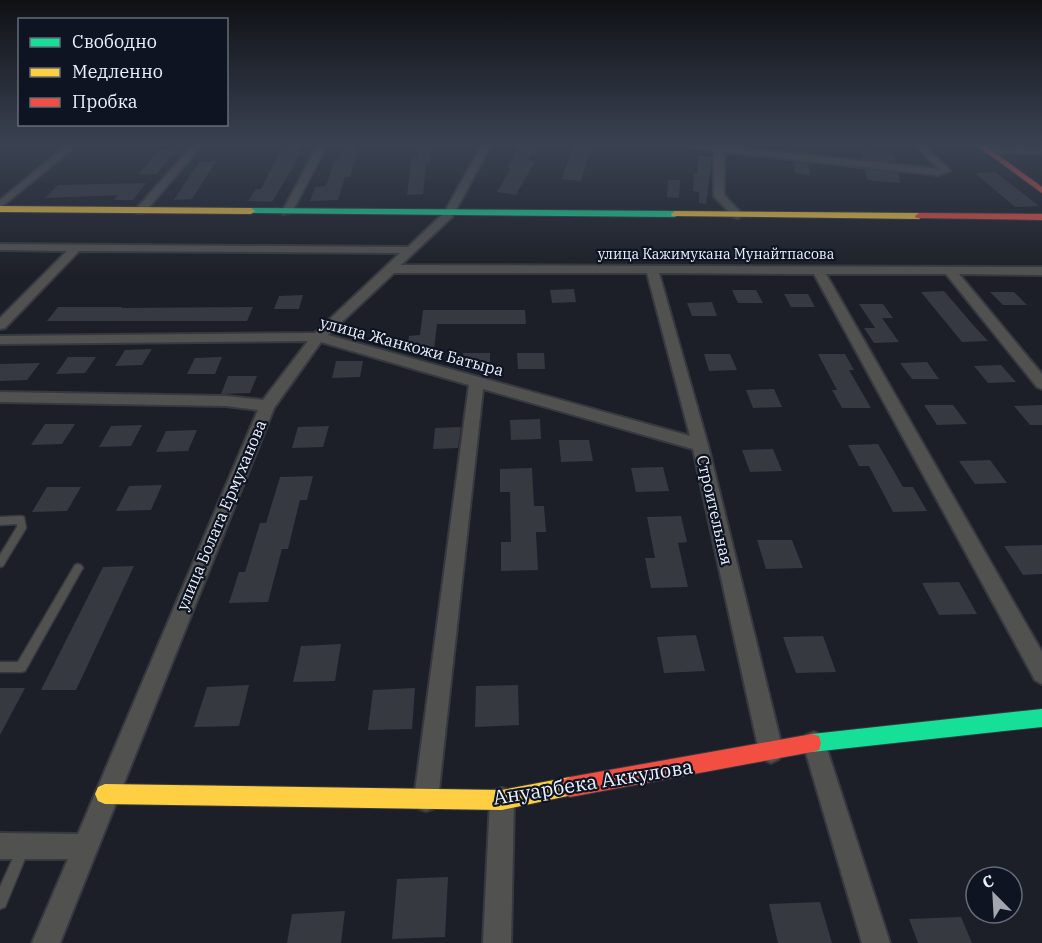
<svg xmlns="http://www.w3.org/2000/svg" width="1042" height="943" viewBox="0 0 1042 943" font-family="'IBM Plex Serif',serif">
  <rect width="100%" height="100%" fill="#1c1f27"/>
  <!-- building -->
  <g fill="#363940">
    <path d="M418 145H432L430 164H426L423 194 407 195 412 157H417Z"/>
    <path d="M521 145H537L528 160 535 161 516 195 497 192 511 168H507Z"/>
    <path d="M573 145 591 146 581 181 562 179Z"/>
    <path d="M301 147 292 169 272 202 248 201 256 189H261L282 148Z"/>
    <path d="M344 147H358L350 177H345L338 200 310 201 315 187 326 186 335 160 340 159Z"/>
    <path d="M159 150H176L157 174H139Z"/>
    <path d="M862 150 894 154 896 162 863 159Z"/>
    <path d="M698 156 712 157 706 204 699 203V192L693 191 694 173H698Z"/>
    <path d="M216 161 192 199 174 200 199 162Z"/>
    <path d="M794 162 808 163 810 175 795 173Z"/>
    <path d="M865 169 898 173 900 183 867 180Z"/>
    <path d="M995 172 1016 188 1039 206 1015 207 975 173Z"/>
    <path d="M668 180H680L679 198 667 197Z"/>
    <path d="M146 183 133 200H114L118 195 45 198 58 185Z"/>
    <path d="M574 289 576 302 552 303 550 290Z"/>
    <path d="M732 290H756L763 303H738Z"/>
    <path d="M944 291 974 326 988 341 962 342 921 292Z"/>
    <path d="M990 292H1014L1027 305H1003Z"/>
    <path d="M784 294H808L815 307H791Z"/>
    <path d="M303 295 299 309H274L279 296Z"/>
    <path d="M712 302 717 316H692L687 303Z"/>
    <path d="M859 304H883L893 318H882L899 342 874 343 864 328H875Z"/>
    <path d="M58 307H122L121 308 253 307 247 321H47Z"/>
    <path d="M423 310H525L526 324H437L434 350 407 351 409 336 420 335Z"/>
    <path d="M152 349 142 365 115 366 125 350Z"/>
    <rect x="463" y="353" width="27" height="16"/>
    <path d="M517 353H544L545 369H518Z"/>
    <path d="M704 354H730L737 370 709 371Z"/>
    <path d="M818 354H845L854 370H849L871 408H842L832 390H837Z"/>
    <path d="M68 357H96L85 373 56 374Z"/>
    <path d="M222 357 215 374H187L195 358Z"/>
    <path d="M336 361H363L360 377 332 378Z"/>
    <path d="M927 362 939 379H912L900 363Z"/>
    <path d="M40 363 27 380 0 381V364Z"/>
    <path d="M1001 365 1016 382 988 383 974 366Z"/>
    <path d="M228 376H257L250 393 221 394Z"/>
    <path d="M774 389 782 407 753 408 746 390Z"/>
    <path d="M924 405H953L967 424 937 425Z"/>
    <path d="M1042 405V425H1030L1014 406Z"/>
    <path d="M540 419 541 439 511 440 510 420Z"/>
    <path d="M45 424H75L62 444 31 445Z"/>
    <path d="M142 425 131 446 99 447 111 426Z"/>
    <path d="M329 426 323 447 292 448 298 427Z"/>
    <path d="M461 427 458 448 433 449 435 428Z"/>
    <path d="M197 430 188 451 156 452 166 431Z"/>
    <path d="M559 440H589L593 461 561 462Z"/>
    <path d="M878 444 903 487H913L927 511 893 512 869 466H859L848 445Z"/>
    <path d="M773 449 782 471 750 472 742 450Z"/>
    <path d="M990 460 1007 483 975 484 959 461Z"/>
    <path d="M663 467 669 491 636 492 631 468Z"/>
    <path d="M532 468 534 506H544L546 532H536L538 570 501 571V542H511L510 492H500V469Z"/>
    <path d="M313 476 307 500H300L288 549H282L268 602 229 603 239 572H245L260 523H266L280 477Z"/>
    <path d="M162 485 151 510 116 511 129 486Z"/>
    <path d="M47 487H81L67 511 32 512Z"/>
    <path d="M681 516 687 542 678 543 688 587 651 588 645 558H655L647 517Z"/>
    <path d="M757 540H792L803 568 766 569Z"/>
    <path d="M1042 545V574L1023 575 1004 546Z"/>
    <path d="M134 566 76 690H41L103 567Z"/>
    <path d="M959 582 977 614 939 615 922 583Z"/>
    <path d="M696 635 705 671 664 673 657 637Z"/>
    <path d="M823 636 836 672 796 673 783 637Z"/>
    <path d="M341 644 335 681 293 682 301 646Z"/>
    <path d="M249 685 239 726 194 727 207 687Z"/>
    <path d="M518 685 519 725 475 727 476 686Z"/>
    <path d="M0 688H25L0 735Z"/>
    <path d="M415 688 412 729 368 730 373 690Z"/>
    <path d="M448 877 445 937 392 939 397 879Z"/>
    <path d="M820 902 832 943H778L769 904Z"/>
    <path d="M345 911 341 943H287L292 914Z"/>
    <path d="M961 917 972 943H918L909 919Z"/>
  </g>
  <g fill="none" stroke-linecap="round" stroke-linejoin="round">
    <defs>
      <g id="lane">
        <path d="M21 516 24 517 26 528 3 566 0 567V555L17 527V524L0 525V517Z"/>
        <path d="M78 564 81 565 83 568 81 571 25 671 21 672H0V662H18L75 565Z"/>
        <path d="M23 843 27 845 29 849 5 907 0 909V887L19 845Z"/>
      </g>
      <g id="street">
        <path d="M67 145H77L0 208V200Z"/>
        <path d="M193 145H202L144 213H136V209Z"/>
        <path d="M318 145H327L292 212 283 214 282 212Z"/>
        <path d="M482 145H491L452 217 401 265 1042 267V275L959 274 1042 374V389L1037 387 946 274H826L1042 652V684L1035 680 814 274 659 273 708 445 783 751 779 759 771 763 763 759 759 751 693 449 483 389 438 799 435 808 426 811 417 808 414 799 469 385 321 342 274 408 60 943H32L68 859H0V833L78 834 258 410 226 406 0 402V392L226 396 263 400 308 341 0 344V336L315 333 400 253 79 251 5 328 0 329V318L67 251 0 250V244L408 247 444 213ZM394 273H647L690 436 328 335Z"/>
        <path d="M681 145H712L938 169 915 145H924L950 171 937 175 724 152V195L743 215 738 218 734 217 714 196V151Z"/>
        <path d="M987 148H1042V154L984 153V149Z"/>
        <path d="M814 732 822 735 825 743 890 943H862L803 743 806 735Z"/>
        <path d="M502 788 511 791 514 800 511 943H483L490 800 493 791Z"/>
      </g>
      <g id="fast">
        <path d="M251 208 675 211 679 214 675 217 248 213 247 211Z"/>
        <path d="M1042 709V727L812 752 805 750 803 743 805 736 812 734Z"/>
      </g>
      <g id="slow">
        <path d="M0 206 251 208 255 211 251 214 0 212Z"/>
        <path d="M675 211 919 213 923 216 919 219 672 216 671 214Z"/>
        <path d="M570 777 577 780 580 787 577 794 502 810 105 804 98 801 95 794 98 787 105 784 502 790Z"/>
      </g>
      <g id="jam">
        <path d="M976 145H984L1042 187V193Z"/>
        <path d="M919 213 1042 214V220L916 218 915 216Z"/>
        <path d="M812 734 819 736 821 743 819 750 812 752 570 797 563 794 560 787 563 780 570 777Z"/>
      </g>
    </defs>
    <!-- lane casing -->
    <use href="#lane" stroke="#36393f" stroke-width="3"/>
    <!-- street casing -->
    <use href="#street" stroke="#36393f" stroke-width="4"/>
    <!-- fast casing -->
    <use href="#fast" stroke="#36393f" stroke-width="2"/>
    <!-- slow casing -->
    <use href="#slow" stroke="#36393f" stroke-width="2"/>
    <!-- jam casing -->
    <use href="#jam" stroke="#36393f" stroke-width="2"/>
    <!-- lane -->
    <use href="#lane" fill="#515150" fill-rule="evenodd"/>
    <!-- street -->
    <use href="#street" fill="#515150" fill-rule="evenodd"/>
    <!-- fast -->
    <use href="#fast" fill="#16e098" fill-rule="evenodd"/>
    <!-- slow -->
    <use href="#slow" fill="#ffcf43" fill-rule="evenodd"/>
    <!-- jam -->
    <use href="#jam" fill="#f24e42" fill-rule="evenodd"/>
  </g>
  <!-- sky -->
  <linearGradient id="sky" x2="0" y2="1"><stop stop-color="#0f1115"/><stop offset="0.52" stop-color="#3a4252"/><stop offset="1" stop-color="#3a4252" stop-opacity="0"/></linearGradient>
  <rect width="1042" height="277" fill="url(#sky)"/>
  <g text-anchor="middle" stroke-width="4.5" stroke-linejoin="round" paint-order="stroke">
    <!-- far-street labels -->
    <g font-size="14" fill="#ebf0fa" stroke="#0e1422">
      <text x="716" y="259">улица Кажимукана Мунайтпасова</text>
    </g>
    <!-- street labels -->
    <g font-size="16" fill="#ebf0fa" stroke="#0e1422">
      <text transform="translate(412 346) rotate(15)" y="6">улица Жанкожи Батыра</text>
      <text transform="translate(715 510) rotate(77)" y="6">Строительная</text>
      <text transform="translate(221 515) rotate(-67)" y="6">улица Болата Ермуханова</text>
    </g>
    <!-- near-street labels -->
    <g font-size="20" fill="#ebf0fa" stroke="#0e1422">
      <text transform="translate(593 782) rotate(-9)" y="7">Ануарбека Аккулова</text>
    </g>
  </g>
  <!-- legend -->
  <rect x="18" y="18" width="210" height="108" fill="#0e1422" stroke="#666c78" stroke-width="1.5"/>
  <rect x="30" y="38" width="30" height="9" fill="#16e098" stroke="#666c78" stroke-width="1.5"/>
  <text x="72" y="48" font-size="18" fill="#ebf0fa">Свободно</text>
  <rect x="30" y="68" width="30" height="9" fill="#ffcf43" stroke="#666c78" stroke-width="1.5"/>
  <text x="72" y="78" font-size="18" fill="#ebf0fa">Медленно</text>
  <rect x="30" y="98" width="30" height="9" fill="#f24e42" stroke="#666c78" stroke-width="1.5"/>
  <text x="72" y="108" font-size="18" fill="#ebf0fa">Пробка</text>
  <!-- north arrow -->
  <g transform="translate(994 895) rotate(336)"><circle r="28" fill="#0e1422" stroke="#666c78" stroke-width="1.5"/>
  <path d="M0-4.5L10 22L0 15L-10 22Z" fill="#a3a7b0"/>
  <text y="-9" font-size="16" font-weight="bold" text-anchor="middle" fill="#ebf0fa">С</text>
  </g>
</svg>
